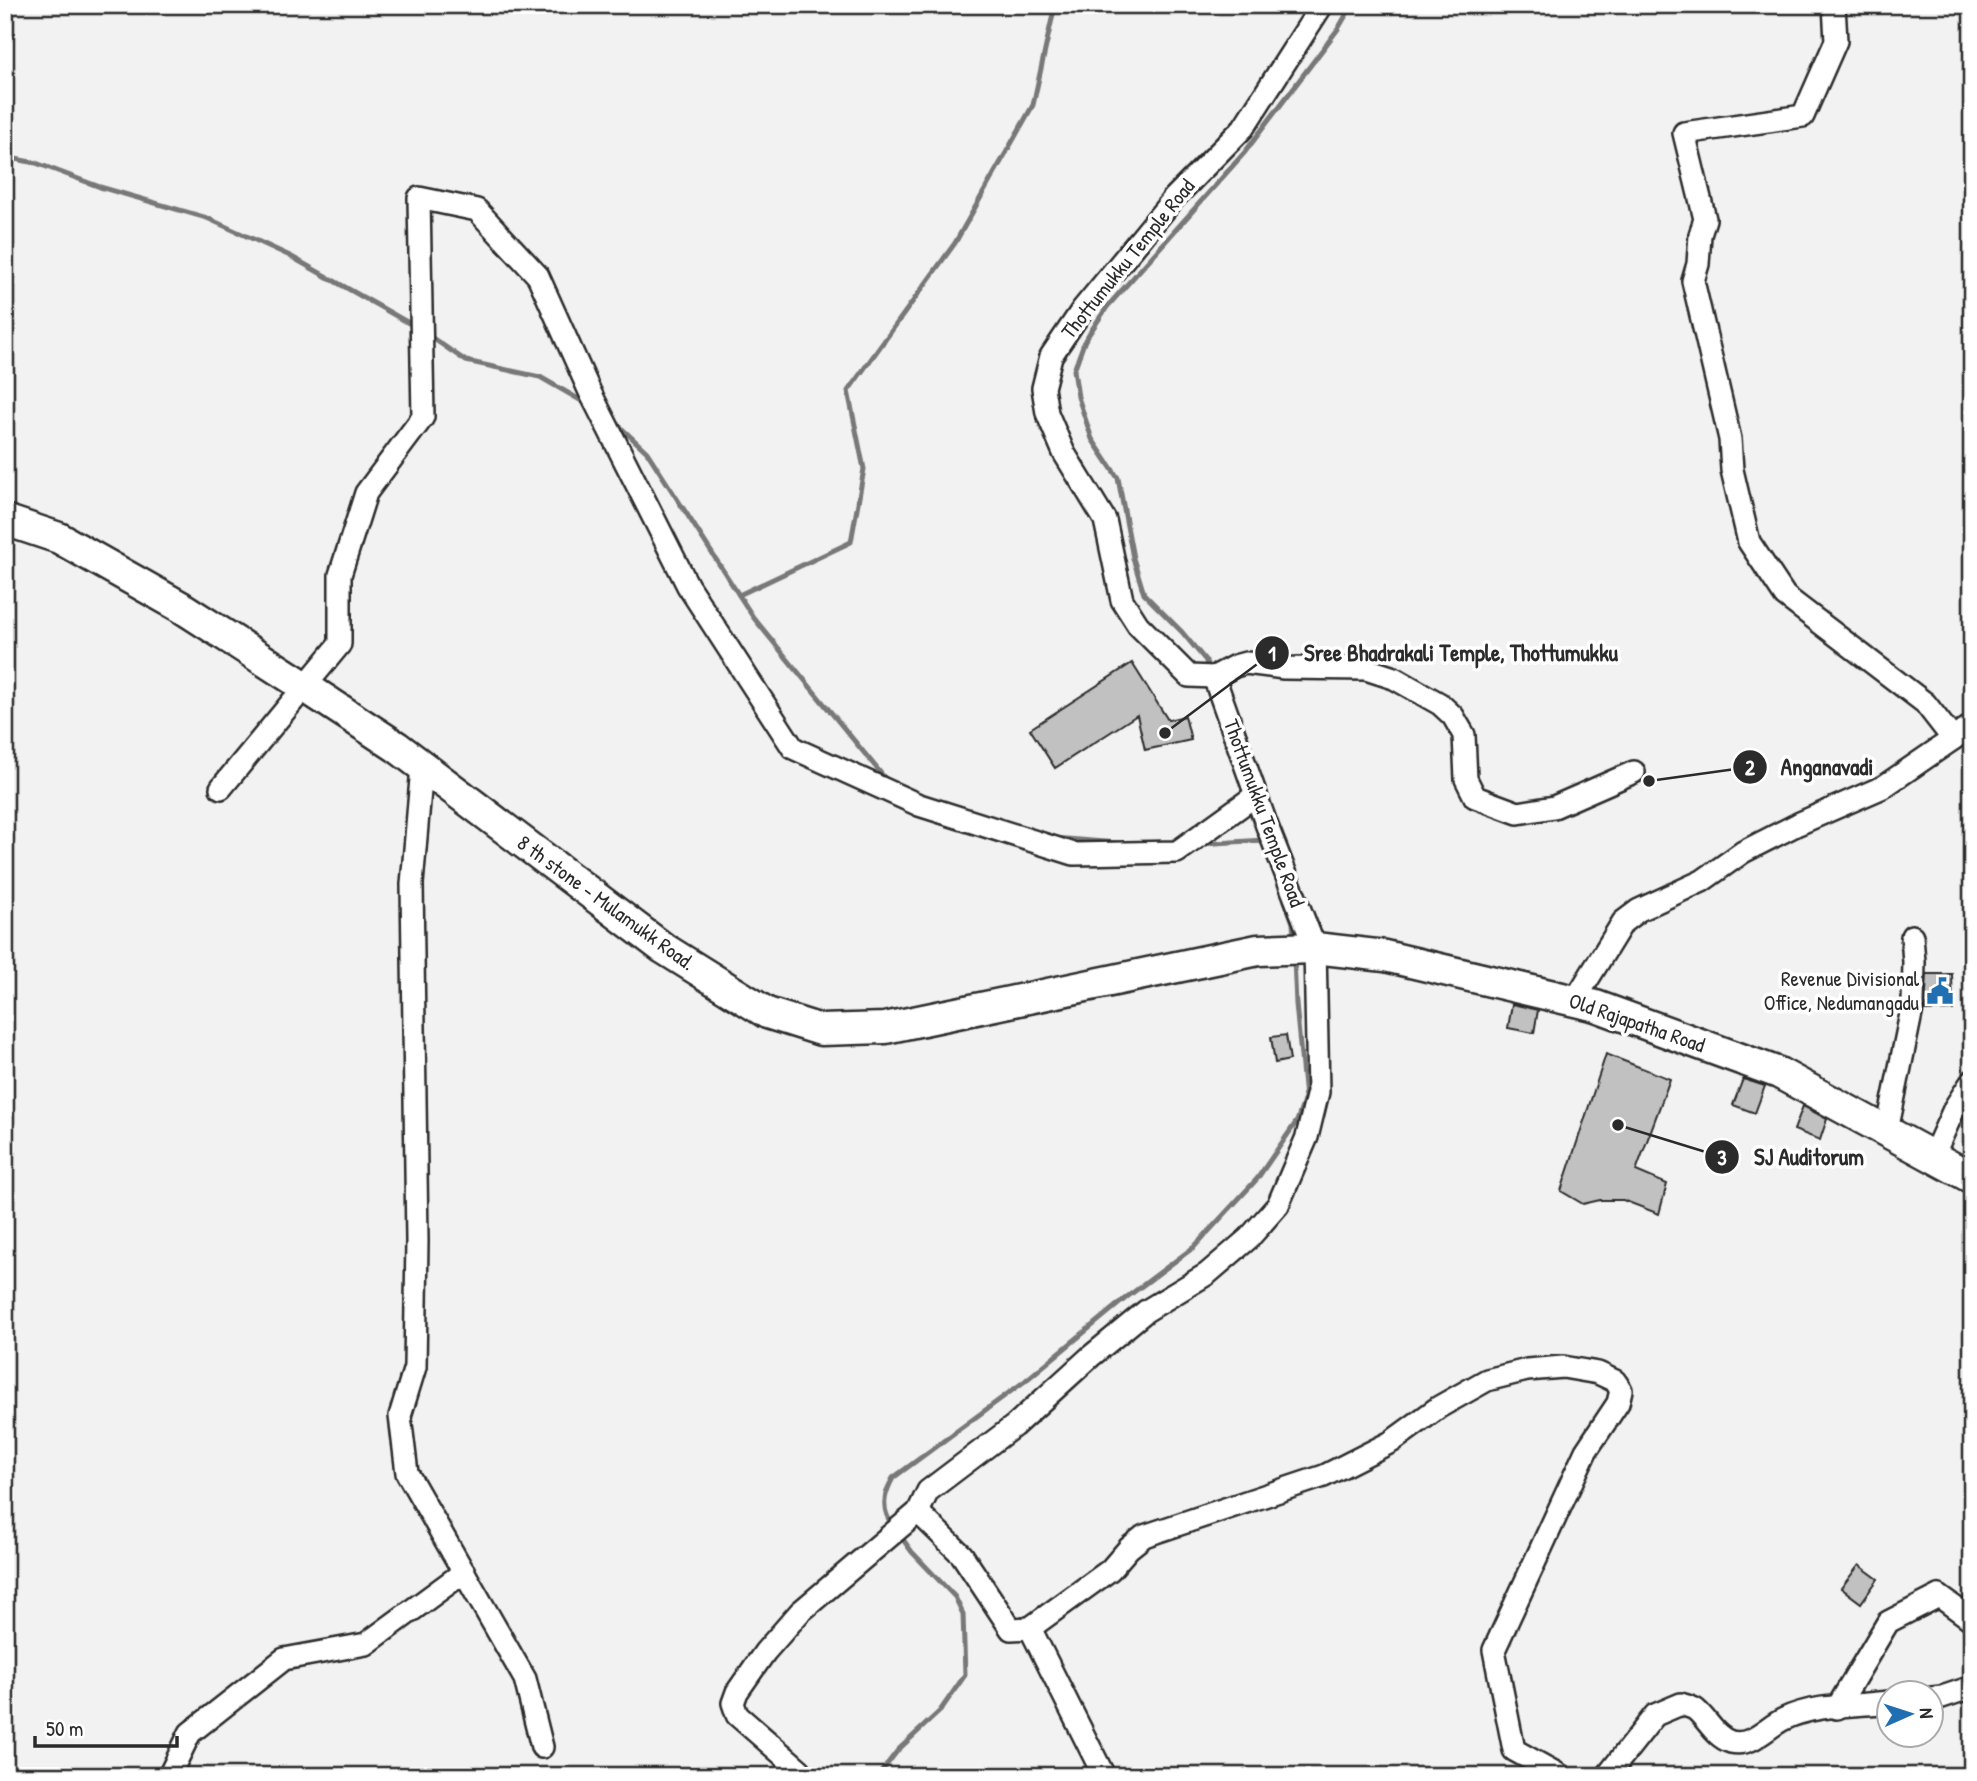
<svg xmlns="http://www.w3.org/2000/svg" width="1977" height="1781" viewBox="0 0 1977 1781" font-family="'Patrick Hand',sans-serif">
  <rect width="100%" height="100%" fill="#f2f2f2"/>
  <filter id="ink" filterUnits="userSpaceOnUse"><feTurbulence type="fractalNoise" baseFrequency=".0143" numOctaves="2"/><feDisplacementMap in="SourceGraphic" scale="14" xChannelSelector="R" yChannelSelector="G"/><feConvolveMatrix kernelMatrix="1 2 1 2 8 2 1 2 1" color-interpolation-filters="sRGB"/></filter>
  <g filter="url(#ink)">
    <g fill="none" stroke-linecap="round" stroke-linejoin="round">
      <!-- stream -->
      <g stroke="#787878" stroke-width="5">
        <path d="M5 157 36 163 100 187 207 218 290 256 414 326"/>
        <path d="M428 335 466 361 540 377 587 404"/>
        <path d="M616 423 647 452 753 617 888 782"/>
        <path d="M739 595 851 542 864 469 848 391 955 243 1033 105 1055 5"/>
        <path d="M1208 673 1206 661 1182 632 1144 594 1133 558 1118 478 1092 439 1078 397 1074 370 1085 340 1107 307 1245 152 1338 29 1352 5"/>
        <path d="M1054 838 1117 843"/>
        <path d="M1200 844 1264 840"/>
        <path d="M1285 901 1293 923 1294 939"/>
        <path d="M893 1526C881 1510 883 1496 893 1478L1025 1381 1127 1297 1194 1247 1257 1179 1297 1121 1305 1098 1296 1004 1294 959"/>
        <path d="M878 1776 898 1750 940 1711 965 1675 963 1614 955 1597 912 1552 899 1534"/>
      </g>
    </g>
    <!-- building -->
    <g fill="#c1c1c1" stroke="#2b2b2b" stroke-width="2">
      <path d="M1132 663 1168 720 1185 716 1191 740 1145 750 1137 715 1055 768 1030 729Z"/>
      <path d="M1927 974H1952L1953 1010 1925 1011Z"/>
      <path d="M1512 1004 1538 1010 1534 1033 1508 1028Z"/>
      <path d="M1286 1035 1290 1060 1275 1063 1271 1037Z"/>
      <path d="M1606 1054 1670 1079 1636 1171 1667 1184 1659 1214 1623 1200H1600L1583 1204 1561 1191Z"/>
      <path d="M1743 1079 1765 1086 1755 1113 1733 1105Z"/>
      <path d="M1803 1106 1827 1119 1820 1140 1794 1130Z"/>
      <path d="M1859 1565 1878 1579 1861 1603 1841 1588Z"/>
    </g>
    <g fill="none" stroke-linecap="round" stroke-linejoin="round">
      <defs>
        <g id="street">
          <path d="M1214 677 1189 676 1138 625 1122 600 1105 520 1064 453 1047 413 1043 388 1051 356 1082 310 1175 197 1243 128 1322 5"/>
          <path d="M1214 677 1235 666 1246 663 1284 668 1366 669 1394 678 1440 704 1453 716 1464 735 1466 779 1475 797 1518 813 1554 807 1634 772"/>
          <path d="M1953 739 1972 725"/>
          <path d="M422 767 412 884 417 1241 415 1367 400 1416 407 1473 525 1679 542 1747"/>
          <path d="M221 788 340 644V575L366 493 423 417 419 198 477 210 538 276 590 392 688 586 793 748 919 805 1074 854 1177 852 1256 795"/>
          <path d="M1575 1000 1623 922 1639 910 1702 881 1743 852 1798 824 1883 787 1953 739 1925 703 1785 596 1749 542 1732 470 1730 439 1693 281 1698 264 1700 235 1705 219 1684 133 1803 116 1836 41 1834 5"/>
          <path d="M1887 1131 1913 1004 1914 962 1912 936"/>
          <path d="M1933 1156 1955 1107 1972 1081"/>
          <path d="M918 1512 962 1555 1011 1629 1030 1628 1110 1570 1129 1548 1144 1536 1324 1476 1391 1442 1439 1407 1487 1380 1527 1370 1563 1367 1598 1373 1615 1381 1621 1390 1618 1403 1586 1451 1494 1650 1514 1750 1561 1776"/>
          <path d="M1030 1628 1104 1776"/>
          <path d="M1932 1698 1942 1697 1972 1687"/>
          <path d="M1837 1708 1888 1622 1939 1596 1972 1620"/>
          <path d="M169 1776 190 1733 284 1659 366 1644 464 1572"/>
          <path d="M796 1776 800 1770 737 1715 733 1703 737 1692 765 1652 800 1612 918 1512 928 1491 1014 1426 1090 1357 1146 1311 1207 1274 1249 1238 1278 1205 1307 1137 1318 1092 1315 948 1267 826 1214 677"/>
          <path d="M1607 1776 1655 1715 1681 1704C1686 1706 1692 1707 1696 1710 1708 1720 1715 1737 1731 1742 1752 1747 1767 1727 1784 1719 1815 1704 1856 1706 1890 1702"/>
          <path d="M1972 1776V1775"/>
        </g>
        <path id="secondary" d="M5 520 59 538 181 607 304 686 397 747 663 948 767 1013 821 1030 885 1028 1258 950 1315 948 1385 956 1596 1006 1779 1073 1972 1178"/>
      </defs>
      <!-- street casing -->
      <use href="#street" stroke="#2b2b2b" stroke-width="26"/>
      <!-- secondary casing -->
      <use href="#secondary" stroke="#2b2b2b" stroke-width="35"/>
      <!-- street -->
      <use href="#street" stroke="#fff" stroke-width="21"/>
      <!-- secondary -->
      <use href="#secondary" stroke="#fff" stroke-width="30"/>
    </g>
  </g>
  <!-- icons -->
  <defs>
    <symbol id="civic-bare" viewBox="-9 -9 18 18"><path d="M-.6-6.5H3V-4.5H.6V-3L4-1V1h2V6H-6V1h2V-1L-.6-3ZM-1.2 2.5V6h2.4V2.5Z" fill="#1f6fb2" stroke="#fff" stroke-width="2.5" paint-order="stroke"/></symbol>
  </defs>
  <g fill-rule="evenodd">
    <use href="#civic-bare" x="1921" y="972" width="38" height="38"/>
  </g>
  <g text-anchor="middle" stroke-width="7" stroke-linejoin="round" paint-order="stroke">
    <!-- street labels -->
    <g font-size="21" fill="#2b2b2b" stroke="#fff">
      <text transform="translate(1128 259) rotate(-51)" y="7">Thottumukku Temple Road</text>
      <text transform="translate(1264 813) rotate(70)" y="7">Thottumukku Temple Road</text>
      <text transform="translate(606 903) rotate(36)" y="7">8 th stone - Mulamukk Road.</text>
      <text transform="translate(1637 1023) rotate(19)" y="7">Old Rajapatha Road</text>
    </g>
    <!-- poi labels -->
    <g font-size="21" fill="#2b2b2b" stroke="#fff" text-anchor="end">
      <text x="1919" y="986">Revenue Divisional<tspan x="1919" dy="24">Office, Nedumangadu</tspan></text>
    </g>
  </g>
  <!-- callouts -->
  <path fill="none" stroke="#2b2b2b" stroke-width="2.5" d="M1165 733L1272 653M1649 781L1750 767M1618 1125L1722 1157"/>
  <g fill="#2b2b2b" stroke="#fff" stroke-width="2.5">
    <circle cx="1165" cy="733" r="7"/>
    <circle cx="1649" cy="781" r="7"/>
    <circle cx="1618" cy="1125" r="7"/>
    <circle cx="1272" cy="653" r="18"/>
    <circle cx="1750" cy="767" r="18"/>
    <circle cx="1722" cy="1157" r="18"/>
  </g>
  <g font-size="21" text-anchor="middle" font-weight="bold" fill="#fff">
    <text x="1272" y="661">1</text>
    <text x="1750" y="775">2</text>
    <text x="1722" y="1165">3</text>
  </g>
  <g font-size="23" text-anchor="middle" font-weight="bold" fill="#2b2b2b" stroke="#fff" stroke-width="7" stroke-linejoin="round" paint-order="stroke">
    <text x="1461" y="661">Sree Bhadrakali Temple, Thottumukku</text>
    <text x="1827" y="775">Anganavadi</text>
    <text x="1809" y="1165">SJ Auditorum</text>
  </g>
  <!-- margin -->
  <rect width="1977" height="1781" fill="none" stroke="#fff" stroke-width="28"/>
  <rect x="14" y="14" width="1949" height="1753" fill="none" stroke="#2b2b2b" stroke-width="2.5" filter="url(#ink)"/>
  <!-- north arrow -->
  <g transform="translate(1910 1714) rotate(87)"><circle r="33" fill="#ffffff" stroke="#aaaaaa" stroke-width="2"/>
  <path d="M0-5L12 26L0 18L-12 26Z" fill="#1f6fb2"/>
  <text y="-10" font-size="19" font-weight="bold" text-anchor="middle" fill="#2b2b2b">N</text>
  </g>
  <!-- scale -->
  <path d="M35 1736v10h142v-10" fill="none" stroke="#2b2b2b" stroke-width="3.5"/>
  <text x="46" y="1736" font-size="21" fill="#2b2b2b" stroke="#ffffff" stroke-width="5" paint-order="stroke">50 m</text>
</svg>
